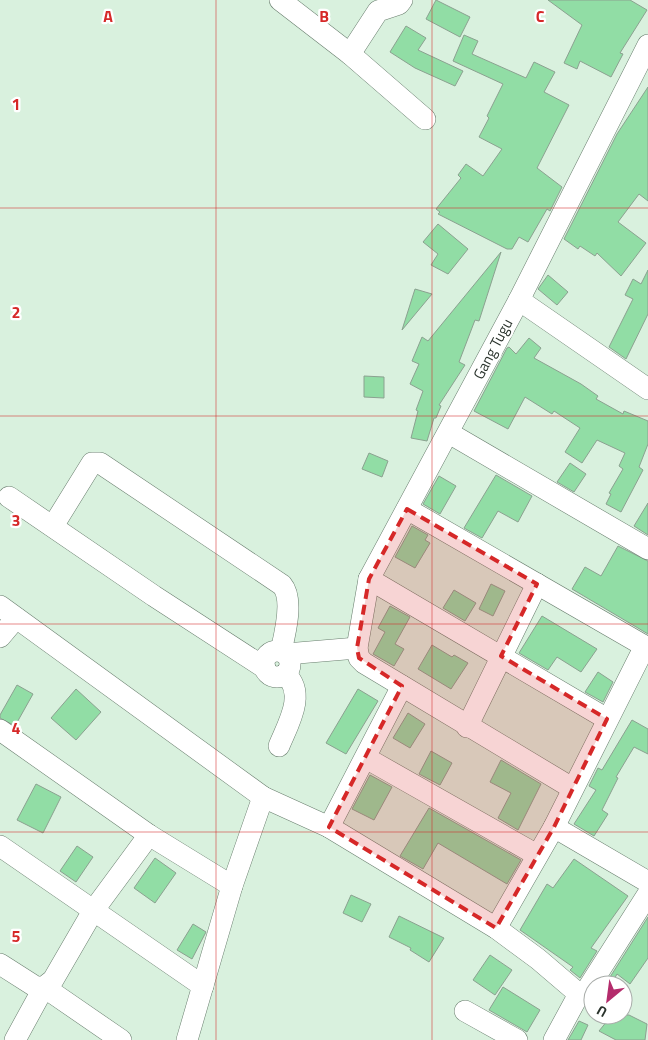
<svg xmlns="http://www.w3.org/2000/svg" width="648" height="1040" viewBox="0 0 648 1040" font-family="'Titillium Web',sans-serif">
  <rect width="100%" height="100%" fill="#d9f1de"/>
  <!-- building -->
  <g fill="#91dda5" stroke="#8ba190">
    <path d="M436 0 470 17 460 37 426 19Z"/>
    <path d="M548 0H630L647 10 620 53 623 54 611 77 580 61 577 69 564 63 582 25Z"/>
    <path d="M406 26 426 38 418 50 463 71 455 86 415 68 390 52Z"/>
    <path d="M464 35 478 41 472 54 526 78 534 62 555 72 544 92 569 105 537 168 562 187 550 211 547 209 528 242 519 237 512 249H507L438 214 440 212 436 209 461 178 458 175 466 164 483 176 502 149 479 137 489 118 487 116 503 84 453 61Z"/>
    <path d="M648 87V201L639 194 618 222 646 243 621 276 597 253 595 256 580 246 578 249 564 239 617 134Z"/>
    <path d="M438 224 468 249 448 274 431 265 438 254 423 242Z"/>
    <path d="M501 252 479 321 475 320 459 362 465 365 439 405 441 406 436 418H434L427 441 411 438 418 411 416 410 423 391 410 384 419 364 412 361 422 337 428 341Z"/>
    <path d="M648 270V314L626 359 609 347 633 299 625 295 633 279 641 284Z"/>
    <path d="M548 275 568 292 557 305 538 289Z"/>
    <path d="M415 289 432 294 402 330Z"/>
    <path d="M529 338 541 348 534 358 581 384 598 396 596 399 623 414 624 411 648 421V444L639 467 643 470 621 512 606 504 611 494 609 493 623 469 619 466 625 453 597 440 582 463 565 452 580 428 554 411 552 414 525 397 508 429 474 411 507 348 509 347 516 354Z"/>
    <path d="M364 376 384 377V398L364 397Z"/>
    <path d="M369 453 388 461 382 477 362 469Z"/>
    <path d="M570 463 586 474 574 492 557 482Z"/>
    <path d="M496 475 532 496 518 522 498 511 482 538 464 528Z"/>
    <path d="M439 476 456 486 440 514 423 504Z"/>
    <path d="M648 503V535L634 526Z"/>
    <path d="M412 526 428 535 425 540 430 543 415 568 395 557Z"/>
    <path d="M618 546 648 561V634L572 589 585 567 601 576Z"/>
    <path d="M491 584 505 591 493 616 479 609Z"/>
    <path d="M454 590 476 603 465 621 443 608Z"/>
    <path d="M390 606 410 617 395 644 404 649 394 666 373 654 385 632 378 628Z"/>
    <path d="M542 616 597 649 581 672 557 657 548 670 519 653Z"/>
    <path d="M432 645 452 657 454 655 468 663 451 689 418 669Z"/>
    <path d="M598 672 613 682 603 702 585 692Z"/>
    <path d="M17 685 33 694 15 726 0 718V715Z"/>
    <path d="M76 689 101 712 76 740 51 718Z"/>
    <path d="M358 689 378 701 346 754 326 743Z"/>
    <path d="M408 713 425 724 410 748 393 738Z"/>
    <path d="M632 720 648 729V754L634 747 616 777 618 778 602 810 608 814 594 836 574 824 596 790 589 786 598 768 602 770Z"/>
    <path d="M431 751 452 763 440 785 419 774Z"/>
    <path d="M501 760 541 784 518 830 498 818 511 793 490 782Z"/>
    <path d="M370 775 392 787 374 820 352 809Z"/>
    <path d="M36 784 61 797 43 833 17 820Z"/>
    <path d="M429 808 521 860 507 884 438 843 423 869 400 856Z"/>
    <path d="M77 846 93 857 76 882 60 871Z"/>
    <path d="M155 858 176 873 155 903 134 888Z"/>
    <path d="M574 859 628 896 591 948 597 951 580 978 570 970 573 967 520 930 547 884 553 888Z"/>
    <path d="M351 895 371 904 362 922 343 913Z"/>
    <path d="M399 916 444 938 429 962 410 950 411 948 389 937Z"/>
    <path d="M648 917V958L630 984 617 974 611 985H605Z"/>
    <path d="M193 924 206 932 192 959 177 950Z"/>
    <path d="M490 955 512 970 495 995 473 980Z"/>
    <path d="M503 987 540 1010 527 1032 489 1010Z"/>
    <path d="M612 1015H629L647 1024 645 1040H616L599 1031Z"/>
    <path d="M579 1021 588 1025 581 1040H568Z"/>
  </g>
  <g fill="none" stroke-linecap="round" stroke-linejoin="round">
    <defs>
      <g id="minor">
        <path d="M280 0 350 54 425 119"/>
        <path d="M350 54 378 11 399 4 402 0"/>
        <path d="M519 300 648 389"/>
        <path d="M449 433 648 549"/>
        <path d="M9 497 154 596 265 668"/>
        <path d="M407 509 648 648"/>
        <path d="M53 526 92 463H100L282 585C294 599 285 634 281 651"/>
        <path d="M369 579 607 719"/>
        <path d="M0 606 263 797 329 827 496 928 538 959 579 994"/>
        <path d="M0 637 16 618"/>
        <circle cx="277" cy="664" r="13"/>
        <path d="M286 654 357 648"/>
        <path d="M467 727 537 584"/>
        <path d="M0 730 149 835 232 886"/>
        <path d="M279 746C288 724 307 693 285 674"/>
        <path d="M366 758 537 855"/>
        <path d="M572 788 364 663 359 658 357 648 369 579 519 300 648 45"/>
        <path d="M329 827 402 686"/>
        <path d="M554 827 648 882"/>
        <path d="M0 846 203 986"/>
        <path d="M496 928 554 827 645 646"/>
        <path d="M0 964 36 987H44L53 980 93 911 149 835"/>
        <path d="M579 994 585 993 648 894"/>
        <path d="M465 1011 517 1040"/>
        <path d="M15 1040 44 987 121 1040"/>
        <path d="M187 1040 232 886 263 797"/>
        <path d="M554 1040 579 994"/>
      </g>
    </defs>
    <!-- minor casing -->
    <use href="#minor" stroke="#697e6e" stroke-width="22"/>
    <!-- minor -->
    <use href="#minor" stroke="#fff" stroke-width="21"/>
  </g>
  <!-- marked area -->
  <path fill="#d62828" fill-opacity="0.2" stroke="#d62828" stroke-width="4" stroke-dasharray="10 6" stroke-linejoin="round" d="M407 509 537 584 501 656 607 719 554 827 496 928 329 827 402 686 359 658 357 648 369 579Z"/>
  <!-- grid -->
  <path fill="none" stroke="#d62828" stroke-width="1" stroke-opacity="0.55" d="M216 0V1040M432 0V1040M0 208H648M0 416H648M0 624H648M0 832H648"/>
  <g text-anchor="middle" stroke-width="4.5" stroke-linejoin="round" paint-order="stroke">
    <!-- street labels -->
    <g font-size="15" fill="#29322b" stroke="#fff">
      <text transform="translate(493 349) rotate(-62)" y="5">Gang Tugu</text>
    </g>
  </g>
  <g font-size="16" text-anchor="middle" font-weight="bold" fill="#d62828" stroke="#fff" stroke-width="4.5" stroke-linejoin="round" paint-order="stroke">
    <text x="108" y="22">A</text>
    <text x="324" y="22">B</text>
    <text x="540" y="22">C</text>
    <text x="16" y="110">1</text>
    <text x="16" y="318">2</text>
    <text x="16" y="526">3</text>
    <text x="16" y="734">4</text>
    <text x="16" y="942">5</text>
  </g>
  <!-- north arrow -->
  <g transform="translate(608 1000) rotate(209)"><circle r="24" fill="#ffffff" stroke="#a9adaa"/>
  <path d="M0-4L9 19L0 12L-9 19Z" fill="#b42c6c"/>
  <text y="-8" font-size="14" font-weight="bold" text-anchor="middle" fill="#29322b">U</text>
  </g>
</svg>
